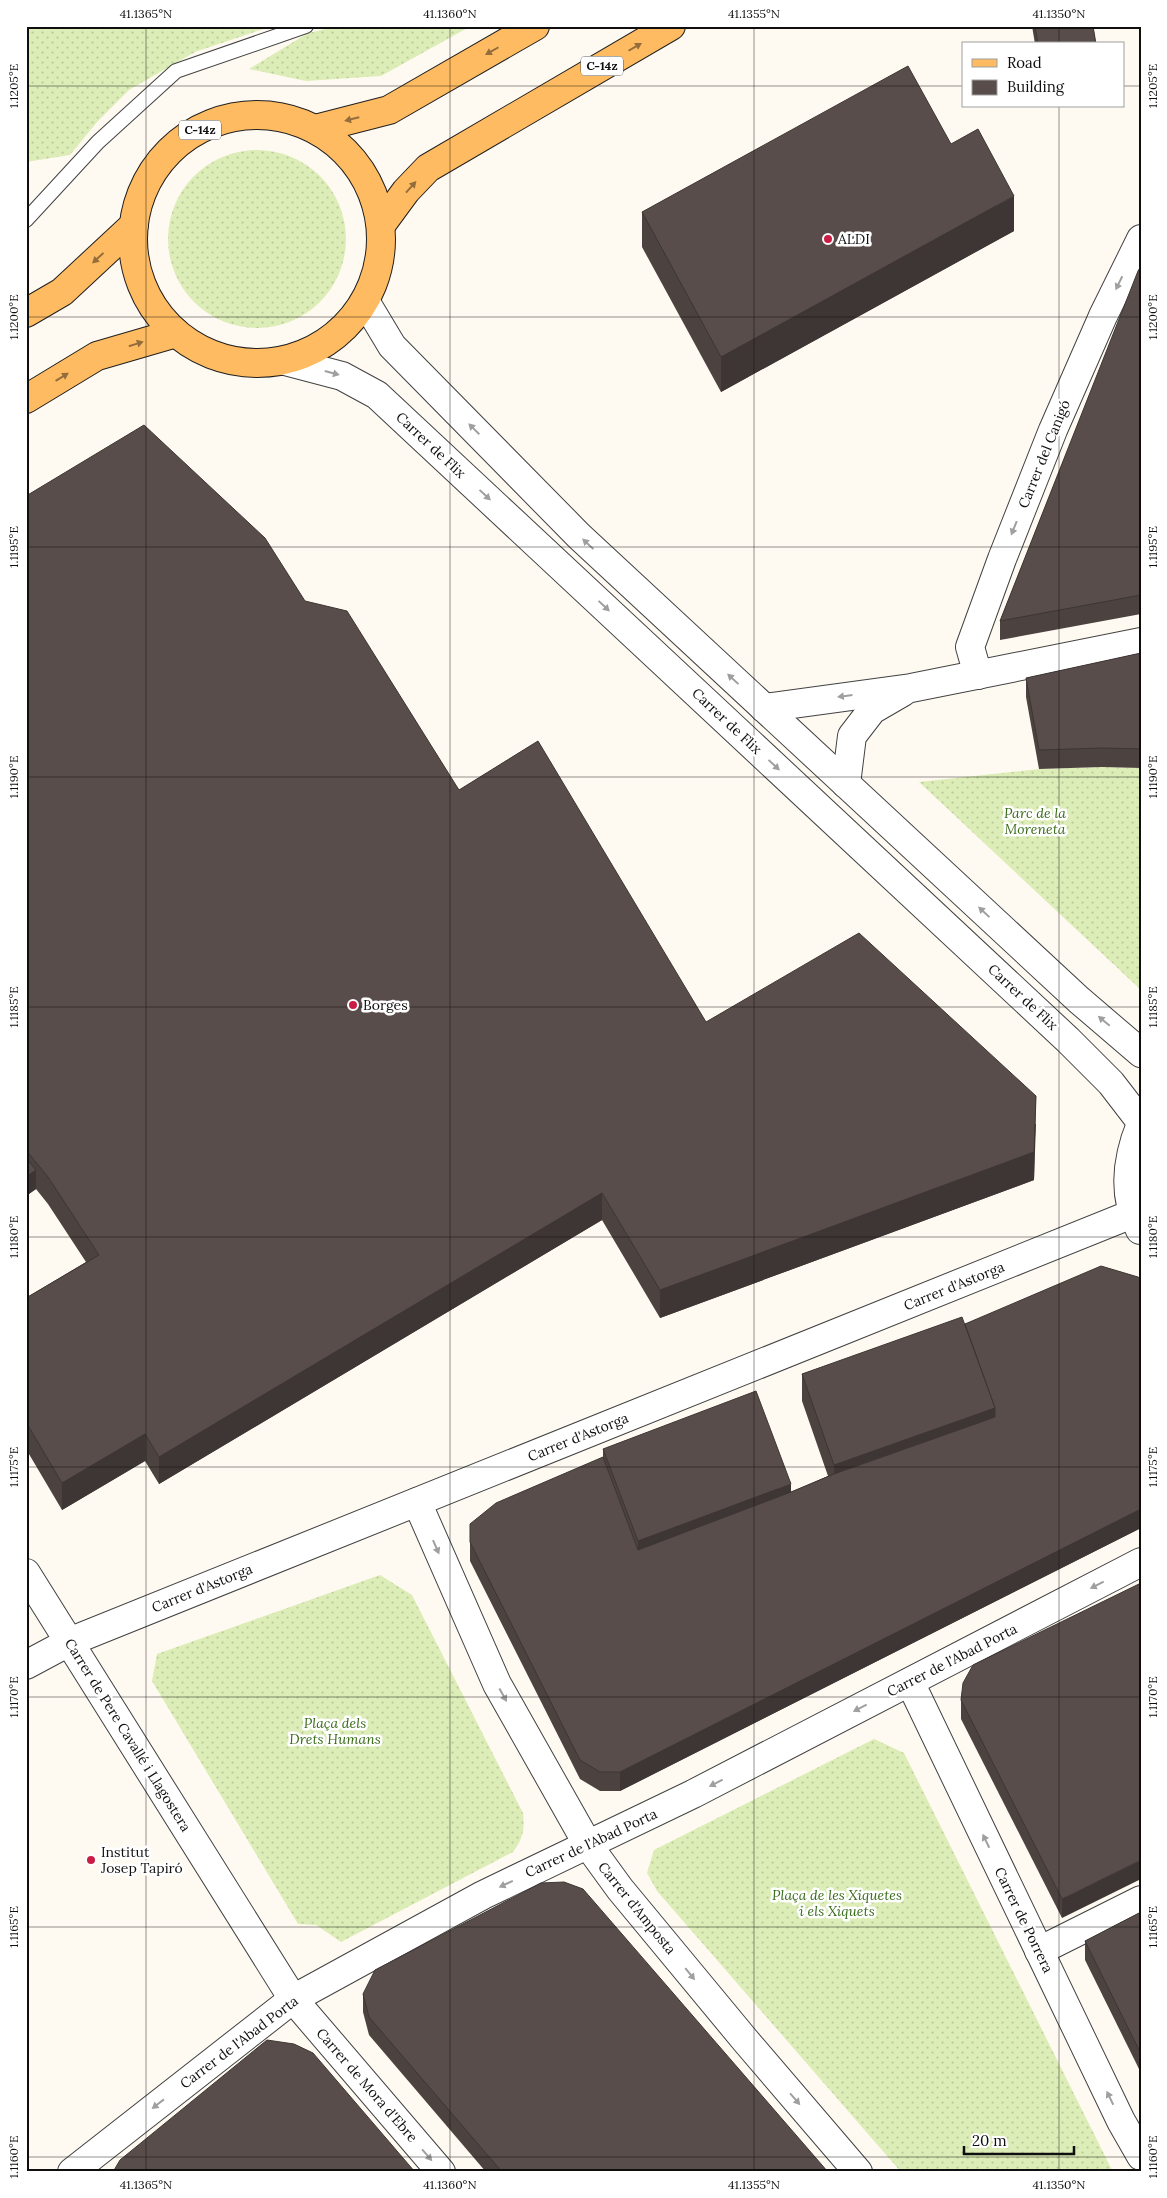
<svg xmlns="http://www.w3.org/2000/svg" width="1167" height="2198" viewBox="0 0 1167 2198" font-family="Lora,serif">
  <defs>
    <pattern id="grass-dots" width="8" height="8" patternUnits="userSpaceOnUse" patternTransform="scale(1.25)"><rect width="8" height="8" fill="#ddedb7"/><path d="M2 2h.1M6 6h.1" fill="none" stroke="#bcca9c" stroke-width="1.8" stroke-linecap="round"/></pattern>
  </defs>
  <rect width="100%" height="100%" fill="#fffaf1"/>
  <!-- grass -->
  <g fill="url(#grass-dots)">
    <path d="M26 26H272L195 52 129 90 98 121 70 155 26 162Z"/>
    <path d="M339 26H471L381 76 306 81 249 69 308 33Z"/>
    <circle cx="257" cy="239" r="89"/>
    <path d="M1102 767 1141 768V990L919 782 1039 769Z"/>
    <path d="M380 1575 412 1595 523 1813C525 1829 523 1839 513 1852L341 1942 316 1925 298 1924 152 1681 157 1654Z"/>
    <path d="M874 1739 904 1753 1113 2172H901L657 1891 647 1873 654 1850Z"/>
  </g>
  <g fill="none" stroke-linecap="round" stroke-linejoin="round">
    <defs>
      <path id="lane" d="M26 220 98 142 176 71 306 26"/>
      <g id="street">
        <path d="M365 301 392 346 579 536 1079 1000 1141 1053"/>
        <path d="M285 361 342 376 377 395 1068 1040 1111 1083 1141 1122"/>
        <path d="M978 675 970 647 1002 559 1053 430 1103 316 1141 239"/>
        <path d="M764 708 911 688 1141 642"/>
        <path d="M846 784 852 736 872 710 903 692"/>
        <path d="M1140 1230C1122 1195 1126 1160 1141 1124"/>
        <path d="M417 1502 497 1684 588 1845 620 1889 745 2040 858 2172"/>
        <path d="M26 1573 293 1999 441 2172"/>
        <path d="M26 1665 69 1642 1132 1214"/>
        <path d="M910 1682 1121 2121 1141 2156"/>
        <path d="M1039 1951 1141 1900"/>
        <path d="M72 2172 293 1999 483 1895 693 1794 1141 1562"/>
      </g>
      <g id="primary">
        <circle cx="257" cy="239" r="124"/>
        <path d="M315 129 389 110 535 26"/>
        <path d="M381 225 406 191 428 168 671 26"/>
        <path d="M26 313 62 292 134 225"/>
        <path d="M26 399 97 356 176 333"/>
      </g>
    </defs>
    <!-- lane casing -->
    <use href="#lane" stroke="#424242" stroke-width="16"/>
    <!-- street casing -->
    <use href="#street" stroke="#424242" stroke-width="30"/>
    <!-- primary casing -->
    <use href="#primary" stroke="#202020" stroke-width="30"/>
    <!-- lane -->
    <use href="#lane" stroke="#fff" stroke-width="14"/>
    <!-- street -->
    <use href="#street" stroke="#fff" stroke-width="28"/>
    <!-- primary -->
    <use href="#primary" stroke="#ffbb61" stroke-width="28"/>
  </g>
  <!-- wall -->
  <g fill="#4c4240">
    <path d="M1032 26H1093L1096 44H1035Z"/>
    <path d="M951 144 1014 231 721 392 642 247V212Z"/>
    <path d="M1141 266V614L1000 640V621Z"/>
    <path d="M26 496 305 601 459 790 706 1022 1036 1124 1034 1180 660 1318 602 1220 159 1484 145 1461 62 1510 26 1449V1298L86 1262 48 1204 36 1189 26 1196Z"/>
    <path d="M1141 653V768L1102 767 1039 769 1026 697V678Z"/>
    <path d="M1141 1279V1528L620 1791H600L580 1779 470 1561V1524L603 1457V1449L791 1492 828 1476 802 1401V1374L965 1324Z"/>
    <path d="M1141 1583 1062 1918 961 1719V1700Z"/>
    <path d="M1141 1912V2073L1085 1960V1941Z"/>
    <path d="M363 1994 828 2172H486L369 2035 363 2012Z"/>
  </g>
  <!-- shaded-wall -->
  <g fill="#3e3634">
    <path d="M1014 196V231L721 392V357Z"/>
    <path d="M1036 1096 1034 1180 660 1318V1290Z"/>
    <path d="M36 1170V1189L26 1196V1177Z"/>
    <path d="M602 1193V1220L159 1484V1457Z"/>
    <path d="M995 1408V1435L834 1493V1465Z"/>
    <path d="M145 1434V1461L62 1510V1483Z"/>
    <path d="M791 1484V1511L638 1568V1541Z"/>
    <path d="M1141 1509V1528L620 1791V1772Z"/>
    <path d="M1141 1860V1879L1062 1918V1899Z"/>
  </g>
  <!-- building -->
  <g fill="#584d4a" stroke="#3e3634">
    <path d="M1035 26H1093L1096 44H1038Z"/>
    <path d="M908 66 951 144 978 129 1014 196 721 357 642 212Z"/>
    <path d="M1141 266V595L1000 621 1138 271Z"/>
    <path d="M144 425 265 538 305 601 347 611 459 790 538 741 706 1022 859 933 1036 1096 1034 1152 660 1290 602 1193 159 1457 145 1434 62 1483 26 1422V1298L99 1255 48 1177 26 1150V496Z"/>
    <path d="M1141 653V749L1102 748 1039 750 1026 678Z"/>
    <path d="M26 1158 36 1170 26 1177Z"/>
    <path d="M1101 1266 1138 1277 1141 1279V1509L620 1772H600L580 1760 470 1542V1524L496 1503 603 1457 638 1550 791 1492 834 1474 995 1417V1408L965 1324Z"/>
    <path d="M962 1317 995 1408 834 1465 802 1374Z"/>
    <path d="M756 1391 791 1484 638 1541 603 1449Z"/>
    <path d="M1141 1583V1860L1062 1899 961 1700 963 1683 973 1665Z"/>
    <path d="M564 1882 583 1889 828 2172H502L369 2017 363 1994 375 1970 541 1883Z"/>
    <path d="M1141 1912V2054L1085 1941Z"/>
    <path d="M267 2040 294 2044 313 2053 415 2172H113L120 2160Z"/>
  </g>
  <!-- one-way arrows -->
  <defs><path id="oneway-solid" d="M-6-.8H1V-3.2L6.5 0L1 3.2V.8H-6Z" transform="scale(1.25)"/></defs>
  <g fill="#936e3c">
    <use href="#oneway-solid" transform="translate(635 47) rotate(-30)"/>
    <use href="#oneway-solid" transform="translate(492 51) rotate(150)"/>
    <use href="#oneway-solid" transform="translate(352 119) rotate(166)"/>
    <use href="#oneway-solid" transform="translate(411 187) rotate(-48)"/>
    <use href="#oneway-solid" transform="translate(98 258) rotate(137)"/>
    <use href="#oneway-solid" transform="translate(136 344) rotate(-17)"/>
    <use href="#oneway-solid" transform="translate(62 377) rotate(-31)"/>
  </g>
  <g fill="#9f9f9f">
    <use href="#oneway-solid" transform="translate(1119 283) rotate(116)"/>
    <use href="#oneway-solid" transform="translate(332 373) rotate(15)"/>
    <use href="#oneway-solid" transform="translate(474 429) rotate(-135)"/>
    <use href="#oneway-solid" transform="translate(485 495) rotate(43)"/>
    <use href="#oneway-solid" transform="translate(1014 528) rotate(112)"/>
    <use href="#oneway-solid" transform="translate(588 544) rotate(-137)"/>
    <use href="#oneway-solid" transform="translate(604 606) rotate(43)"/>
    <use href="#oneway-solid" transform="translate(733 679) rotate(-137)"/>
    <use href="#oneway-solid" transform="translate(845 696) rotate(173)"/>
    <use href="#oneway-solid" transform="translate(774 765) rotate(43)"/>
    <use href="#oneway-solid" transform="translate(984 912) rotate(-137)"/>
    <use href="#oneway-solid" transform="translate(1104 1021) rotate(-140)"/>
    <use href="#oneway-solid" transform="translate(436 1547) rotate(66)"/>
    <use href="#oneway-solid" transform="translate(1097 1585) rotate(153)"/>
    <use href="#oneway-solid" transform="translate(503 1695) rotate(61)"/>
    <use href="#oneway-solid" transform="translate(860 1708) rotate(153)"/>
    <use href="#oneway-solid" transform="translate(716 1783) rotate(153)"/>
    <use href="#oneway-solid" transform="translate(986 1841) rotate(-116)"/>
    <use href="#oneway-solid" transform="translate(506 1884) rotate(155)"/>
    <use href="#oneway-solid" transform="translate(690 1974) rotate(51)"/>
    <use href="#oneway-solid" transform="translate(1110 2098) rotate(-116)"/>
    <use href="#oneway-solid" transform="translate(795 2099) rotate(49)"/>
    <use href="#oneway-solid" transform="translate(158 2104) rotate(142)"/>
    <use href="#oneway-solid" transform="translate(427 2155) rotate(49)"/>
  </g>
  <!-- ticks -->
  <path fill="none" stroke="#0f0f0f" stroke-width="1" stroke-opacity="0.45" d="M146 26V2172M450 26V2172M754 26V2172M1059 26V44M26 86H963M1123 86H1141M1059 106V2172M26 317H1141M26 547H1141M26 777H1141M26 1007H1141M26 1237H1141M26 1467H1141M26 1697H1141M26 1927H1141M26 2157H1141"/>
  <!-- markers -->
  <g fill="#c91d45" stroke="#fff" stroke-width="2">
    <circle cx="828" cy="239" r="5"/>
    <circle cx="353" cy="1005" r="5"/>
    <circle cx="91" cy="1860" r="5"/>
  </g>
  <g text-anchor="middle" stroke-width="5" stroke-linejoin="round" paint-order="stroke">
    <!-- shield labels -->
    <g fill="#fff" stroke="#575757" stroke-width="1">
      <rect x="581" y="56.5" width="42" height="19" rx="4"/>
      <rect x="179" y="120.5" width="42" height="19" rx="4"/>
    </g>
    <g font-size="12" font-weight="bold" fill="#0f0f0f">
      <text x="602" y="70">C-14z</text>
      <text x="200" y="134">C-14z</text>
    </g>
    <!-- poi labels -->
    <g font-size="14" fill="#0f0f0f" stroke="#fff" text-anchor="start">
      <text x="838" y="244">ALDI</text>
      <text x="363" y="1010">Borges</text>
      <text x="101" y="1857">Institut<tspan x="101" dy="16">Josep Tapiró</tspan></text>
    </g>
    <!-- street labels -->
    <g font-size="14" fill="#0f0f0f" stroke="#fff">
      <text transform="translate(431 445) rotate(43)" y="5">Carrer de Flix</text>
      <text transform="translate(1044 454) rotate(-68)" y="5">Carrer del Canigó</text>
      <text transform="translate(727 721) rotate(43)" y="5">Carrer de Flix</text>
      <text transform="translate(1023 997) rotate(43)" y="5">Carrer de Flix</text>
      <text transform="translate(954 1286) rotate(-22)" y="5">Carrer d'Astorga</text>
      <text transform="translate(578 1437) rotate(-22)" y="5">Carrer d'Astorga</text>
      <text transform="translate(202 1588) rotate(-22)" y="5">Carrer d'Astorga</text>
      <text transform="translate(952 1660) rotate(-27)" y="5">Carrer de l'Abad Porta</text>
      <text transform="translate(128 1735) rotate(58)" y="5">Carrer de Pere Cavallé i Llagostera</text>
      <text transform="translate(591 1843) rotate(-25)" y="5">Carrer de l'Abad Porta</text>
      <text transform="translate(637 1908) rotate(51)" y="5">Carrer d'Amposta</text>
      <text transform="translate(1024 1920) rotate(64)" y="5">Carrer de Porrera</text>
      <text transform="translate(239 2042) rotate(-37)" y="5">Carrer de l'Abad Porta</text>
      <text transform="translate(367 2085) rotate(49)" y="5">Carrer de Mora d'Ebre</text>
    </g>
    <!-- park labels -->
    <g font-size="14" font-style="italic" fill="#3a6c1a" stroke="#fff">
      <text x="1035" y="818">Parc de la<tspan x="1035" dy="16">Moreneta</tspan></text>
      <text x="335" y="1728">Plaça dels<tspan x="335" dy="16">Drets Humans</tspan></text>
      <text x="837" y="1900">Plaça de les Xiquetes<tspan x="837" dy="16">i els Xiquets</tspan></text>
    </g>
  </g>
  <!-- border -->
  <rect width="1167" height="2198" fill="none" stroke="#ffffff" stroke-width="55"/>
  <!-- legend -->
  <rect x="962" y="42" width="162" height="65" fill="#ffffff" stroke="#9f9f9f"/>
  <rect x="972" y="59" width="25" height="8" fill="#ffbb61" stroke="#9f9f9f"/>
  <text x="1007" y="68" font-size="15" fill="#0f0f0f">Road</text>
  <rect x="972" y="80" width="25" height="15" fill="#584d4a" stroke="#9f9f9f"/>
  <text x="1007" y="92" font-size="15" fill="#0f0f0f">Building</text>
  <!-- scale -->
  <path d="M964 2146v8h110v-8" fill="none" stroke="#0f0f0f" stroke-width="2.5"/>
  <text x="972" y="2146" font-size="15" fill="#0f0f0f" stroke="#ffffff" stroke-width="4" paint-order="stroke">20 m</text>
  <rect x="28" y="28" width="1112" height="2142" fill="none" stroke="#0f0f0f" stroke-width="2"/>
  <g font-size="12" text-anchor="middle" fill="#0f0f0f">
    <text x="146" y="18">41.1365°N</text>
    <text x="450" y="18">41.1360°N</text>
    <text x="754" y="18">41.1355°N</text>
    <text x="1059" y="18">41.1350°N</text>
    <text transform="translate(1153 86) rotate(-90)" y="4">1.1205°E</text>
    <text transform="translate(14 86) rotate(-90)" y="4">1.1205°E</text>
    <text transform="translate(1153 317) rotate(-90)" y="4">1.1200°E</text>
    <text transform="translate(14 317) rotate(-90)" y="4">1.1200°E</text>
    <text transform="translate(1153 547) rotate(-90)" y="4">1.1195°E</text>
    <text transform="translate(14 547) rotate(-90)" y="4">1.1195°E</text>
    <text transform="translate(1153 777) rotate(-90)" y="4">1.1190°E</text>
    <text transform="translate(14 777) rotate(-90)" y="4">1.1190°E</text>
    <text transform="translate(1153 1007) rotate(-90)" y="4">1.1185°E</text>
    <text transform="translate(14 1007) rotate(-90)" y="4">1.1185°E</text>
    <text transform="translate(1153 1237) rotate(-90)" y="4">1.1180°E</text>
    <text transform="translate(14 1237) rotate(-90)" y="4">1.1180°E</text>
    <text transform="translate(14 1467) rotate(-90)" y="4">1.1175°E</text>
    <text transform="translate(1153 1467) rotate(-90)" y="4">1.1175°E</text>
    <text transform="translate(1153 1697) rotate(-90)" y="4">1.1170°E</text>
    <text transform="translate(14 1697) rotate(-90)" y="4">1.1170°E</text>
    <text transform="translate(14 1927) rotate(-90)" y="4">1.1165°E</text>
    <text transform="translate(1153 1927) rotate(-90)" y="4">1.1165°E</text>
    <text transform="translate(14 2157) rotate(-90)" y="4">1.1160°E</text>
    <text transform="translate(1153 2157) rotate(-90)" y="4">1.1160°E</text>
    <text x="146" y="2189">41.1365°N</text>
    <text x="450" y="2189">41.1360°N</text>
    <text x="754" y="2189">41.1355°N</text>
    <text x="1059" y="2189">41.1350°N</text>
  </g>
</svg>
